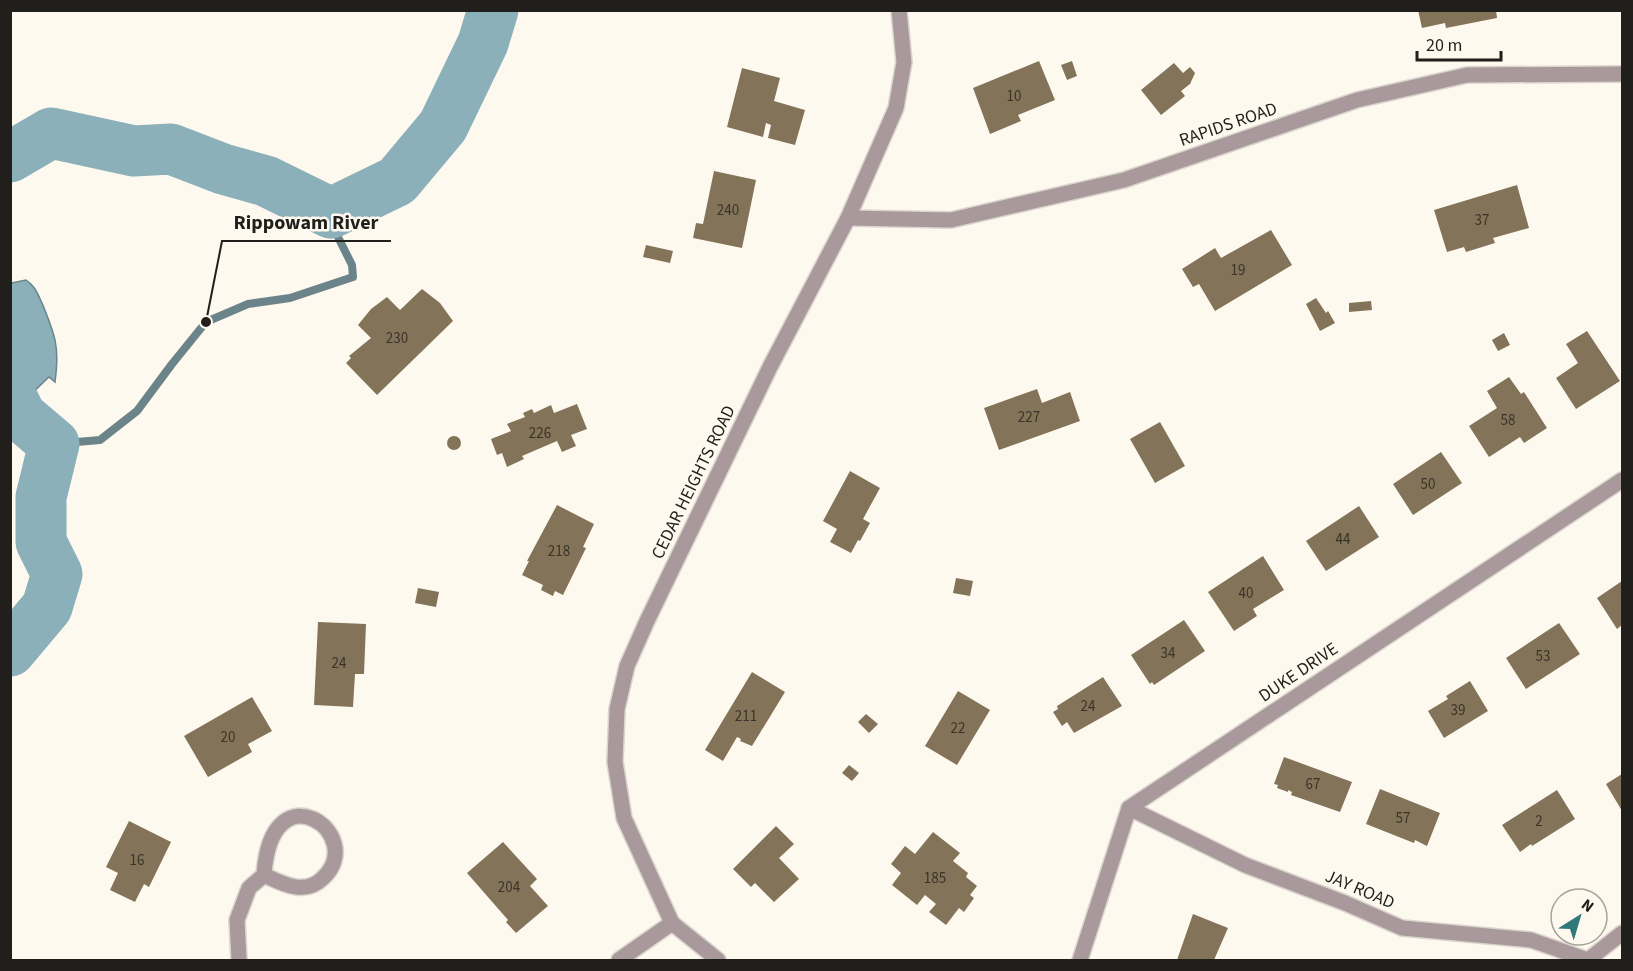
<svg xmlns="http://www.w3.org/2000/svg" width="1633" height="971" viewBox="0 0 1633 971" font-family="'Source Sans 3',sans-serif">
  <rect width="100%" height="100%" fill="#fef9ef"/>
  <!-- water -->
  <path fill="#8bb0b9" stroke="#6b848a" stroke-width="1.5" d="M26 280C36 287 37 293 42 303 55 335 60 347 55 382L49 377 28 397 18 410 11 406V283Z"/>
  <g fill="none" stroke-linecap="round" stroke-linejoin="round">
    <!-- stream -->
    <path stroke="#6b848a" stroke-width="8" d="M54 444 100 440 137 411 172 364 206 322 248 304 290 298 353 277 352 265 338 237 331 213"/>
    <!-- river -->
    <g stroke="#8bb0b9" stroke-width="51">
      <path d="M10 157 51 133 134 151 171 149 223 169 266 181 331 213 397 181 443 126 483 43 493 10"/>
      <path d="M10 394 21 416 54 444 41 497V542L57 574 47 607 10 651"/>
    </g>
  </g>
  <!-- building -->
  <g fill="#837359">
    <path d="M1418 10H1496L1497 18 1446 28 1445 23 1422 28Z"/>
    <path d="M1039 61 1055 100 1018 115 1021 121 990 134 973 88Z"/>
    <path d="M1072 61 1077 76 1067 80 1061 65Z"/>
    <path d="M1174 63 1183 73 1190 67 1195 73 1190 84 1181 91 1185 96 1161 115 1141 90Z"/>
    <path d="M742 68 780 78 774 101 805 110 795 145 768 138 771 125 766 123 763 137 727 127Z"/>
    <path d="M714 171 756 180 742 248 693 238 696 223 703 224Z"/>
    <path d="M1517 185 1529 228 1493 238 1495 243 1466 252 1464 247 1447 252 1434 210Z"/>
    <path d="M1271 230 1292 265 1215 311 1199 284 1193 287 1182 269 1215 248 1221 258Z"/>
    <path d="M646 245 673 251 670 263 643 257Z"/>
    <path d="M422 289 440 303 453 321 377 395 346 363 351 358 349 356 371 338 358 325 371 309 387 297 400 310Z"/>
    <path d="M1316 298 1326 313 1328 311 1335 323 1320 331 1306 304Z"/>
    <path d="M1371 301 1372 310 1349 312V303Z"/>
    <path d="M1587 331 1620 381 1576 409 1556 378 1578 363 1566 344Z"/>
    <path d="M1504 333 1510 345 1498 351 1492 340Z"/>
    <path d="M1509 377 1521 394 1524 392 1547 428 1524 443 1520 437 1489 457 1469 426 1497 408 1487 391Z"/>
    <path d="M1037 389 1042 403 1070 392 1080 421 999 450 984 408Z"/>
    <path d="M577 404 587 429 571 435 576 446 562 452 557 441 522 456 524 459 507 467 502 453 497 455 491 439 511 431 507 424 525 417 523 413 532 409 534 413 551 405 554 413Z"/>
    <path d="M1160 422 1185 466 1155 483 1130 439Z"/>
    <circle cx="454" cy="443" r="7"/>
    <path d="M1441 452 1462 483 1413 515 1393 484Z"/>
    <path d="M850 471 880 488 863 519 870 523 860 541 858 540 851 553 830 542 837 529 823 521Z"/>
    <path d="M557 505 594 524 583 547 586 548 563 595 555 591 553 596 541 590 543 585 522 575 529 561H527Z"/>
    <path d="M1359 506 1379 537 1326 571 1306 541Z"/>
    <path d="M1263 556 1284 590 1253 609 1257 616 1234 631 1208 592Z"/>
    <path d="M956 578 973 581 970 596 953 593Z"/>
    <path d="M1622 581V625L1617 629 1597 598Z"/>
    <path d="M418 588 439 592 436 607 415 603Z"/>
    <path d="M1184 620 1205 651 1154 685 1152 682 1150 684 1131 655Z"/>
    <path d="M318 622 366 624 364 674H355L353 707 314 705Z"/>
    <path d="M1559 623 1580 654 1526 689 1506 658Z"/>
    <path d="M752 672 785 692 752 746 740 741 741 739 737 737 723 761 705 750Z"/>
    <path d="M1103 677 1122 706 1074 733 1067 722 1062 726 1053 712 1058 709 1057 706Z"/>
    <path d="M1470 681 1488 711 1444 738 1428 711 1448 699 1446 696Z"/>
    <path d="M958 691 990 710 957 765 925 746Z"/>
    <path d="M252 697 272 731 248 744 252 752 208 777 184 736Z"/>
    <path d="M866 714 878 724 869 733 858 722Z"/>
    <path d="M1284 757 1352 782 1340 812 1291 795 1292 792 1288 790V792L1277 788 1278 785 1274 784Z"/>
    <path d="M849 765 859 773 852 781 842 773Z"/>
    <path d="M1622 774V811L1606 784Z"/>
    <path d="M1380 789 1440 813 1427 846 1415 840 1414 843 1366 824Z"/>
    <path d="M1557 790 1575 819 1532 846 1531 844 1520 852 1502 825Z"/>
    <path d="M129 821 171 842 149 887 144 884 135 902 110 890 118 873 106 867Z"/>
    <path d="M776 826 794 844 779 858 799 879 774 902 755 883 751 887 733 869Z"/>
    <path d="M933 832 960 853 953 861 968 873 966 877 977 886 970 895 974 898 964 912 959 908 946 925 929 912 936 904 925 895 917 905 892 885 901 873 891 864 905 846 915 854Z"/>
    <path d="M503 842 537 879 530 886 548 906 516 933 506 922 508 920 467 873Z"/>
    <path d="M1193 914 1228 928 1214 960H1177Z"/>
  </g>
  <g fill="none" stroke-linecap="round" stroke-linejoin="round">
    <defs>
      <g id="minor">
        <path d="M848 218 951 220 1124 180 1357 100 1467 75 1622 74"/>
        <path d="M1129 808 1245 865 1345 903 1402 928 1531 940 1588 960"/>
        <path d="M239 960 237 920 249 888 264 875C271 765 369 835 323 878 305 896 283 884 264 875"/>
        <path d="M619 960 672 923"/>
        <path d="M718 960 672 923 624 818 615 762 617 709 627 666 647 621 770 367 848 218 896 108 904 62 899 10"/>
        <path d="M1080 960 1129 808 1622 480"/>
        <path d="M1588 960 1622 933"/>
      </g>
    </defs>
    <!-- minor casing -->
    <use href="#minor" stroke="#dbd6cd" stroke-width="18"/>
    <!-- minor -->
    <use href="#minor" stroke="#a9999c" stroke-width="15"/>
  </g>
  <g text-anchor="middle" stroke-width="5" stroke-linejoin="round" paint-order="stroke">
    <!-- number labels -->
    <g font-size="15" fill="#3a342a">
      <text x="1014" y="101">10</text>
      <text x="728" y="215">240</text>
      <text x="1482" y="225">37</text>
      <text x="1238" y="275">19</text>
      <text x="397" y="343">230</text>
      <text x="1029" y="422">227</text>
      <text x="1508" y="425">58</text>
      <text x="540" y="438">226</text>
      <text x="1428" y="489">50</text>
      <text x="1343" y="544">44</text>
      <text x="559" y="556">218</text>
      <text x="1246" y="598">40</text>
      <text x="1168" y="658">34</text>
      <text x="1543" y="661">53</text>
      <text x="339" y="668">24</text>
      <text x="1088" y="711">24</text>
      <text x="1458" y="715">39</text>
      <text x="746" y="721">211</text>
      <text x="958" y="733">22</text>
      <text x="228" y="742">20</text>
      <text x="1313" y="789">67</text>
      <text x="1403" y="823">57</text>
      <text x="1539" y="826">2</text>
      <text x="137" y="865">16</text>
      <text x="935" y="883">185</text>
      <text x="509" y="892">204</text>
    </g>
    <!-- street labels -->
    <g font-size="18" fill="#211f1b" stroke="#fef9ef">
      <text transform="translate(1228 124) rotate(-19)" y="6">RAPIDS ROAD</text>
      <text transform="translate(693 482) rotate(-64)" y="6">CEDAR HEIGHTS ROAD</text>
      <text transform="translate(1298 672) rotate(-34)" y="6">DUKE DRIVE</text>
      <text transform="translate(1360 889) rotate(23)" y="6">JAY ROAD</text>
    </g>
  </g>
  <!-- callouts -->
  <path fill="none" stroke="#211f1b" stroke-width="2" d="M206 322L222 241H391"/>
  <circle fill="#211f1b" stroke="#fef9ef" stroke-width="2" cx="206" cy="322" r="6"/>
  <g font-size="20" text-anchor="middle" font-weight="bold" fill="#211f1b" stroke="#fef9ef" stroke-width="5" stroke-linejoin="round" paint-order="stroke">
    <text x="306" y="229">Rippowam River</text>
  </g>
  <!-- border -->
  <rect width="1633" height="971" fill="none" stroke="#211f1b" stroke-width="24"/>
  <!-- north arrow -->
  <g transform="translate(1579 917) rotate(37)"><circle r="28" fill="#fef9ef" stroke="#a6a29a" stroke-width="1.5"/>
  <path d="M0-4.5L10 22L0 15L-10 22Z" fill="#2f797b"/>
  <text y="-9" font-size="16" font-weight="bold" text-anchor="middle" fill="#211f1b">N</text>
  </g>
  <!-- scale -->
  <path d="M1417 51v9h84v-9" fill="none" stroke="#211f1b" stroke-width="3"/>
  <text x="1426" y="51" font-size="18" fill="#211f1b" stroke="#fef9ef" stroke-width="4.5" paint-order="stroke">20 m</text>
</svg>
